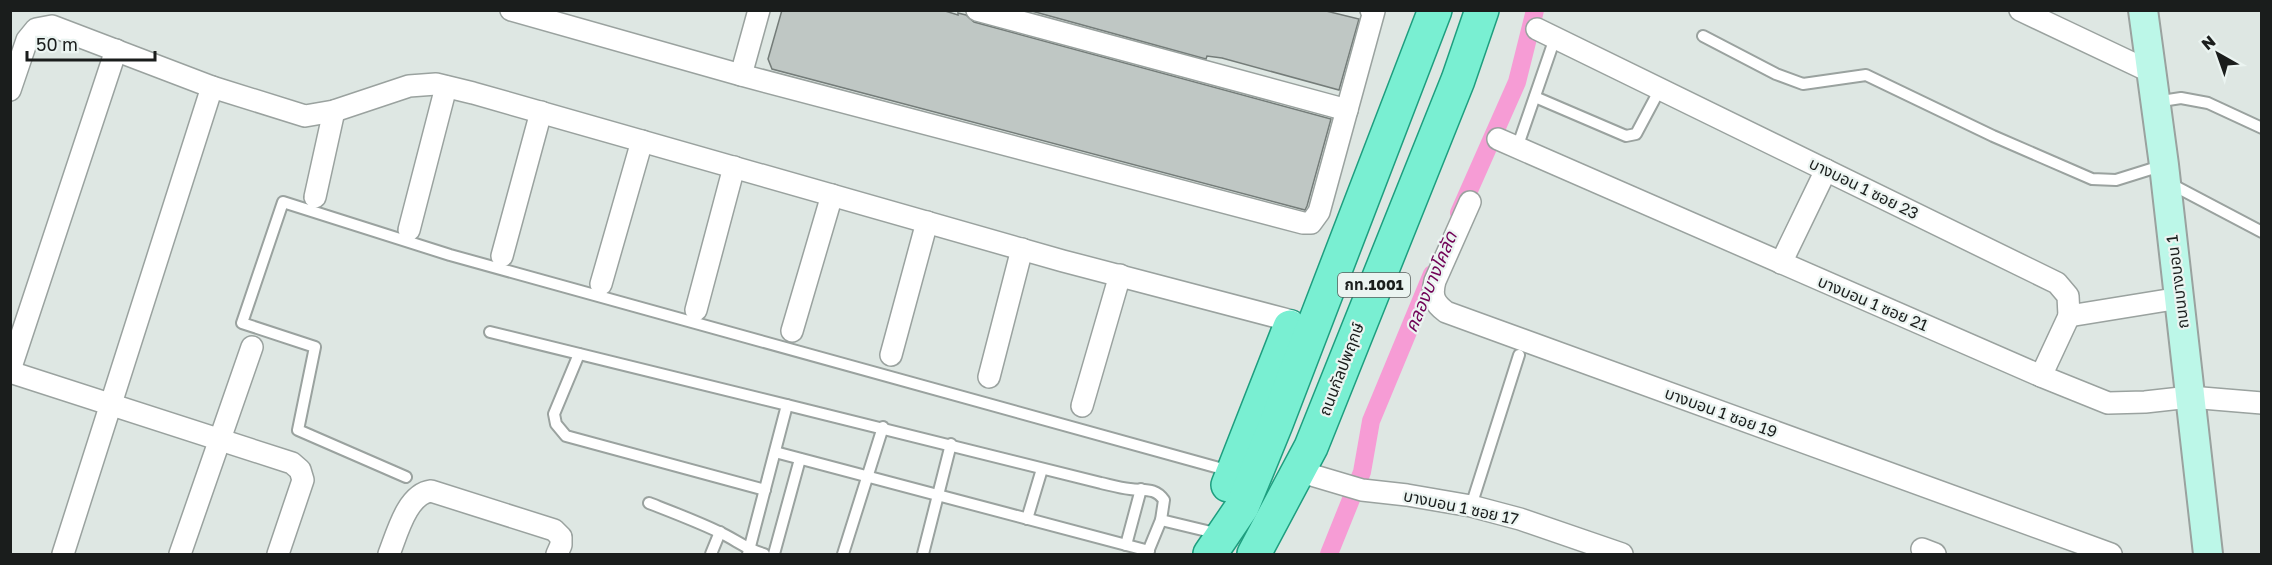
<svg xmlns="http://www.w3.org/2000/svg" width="2272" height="565" viewBox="0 0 2272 565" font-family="'Golos Text','Noto Sans Thai',sans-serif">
  <rect width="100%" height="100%" fill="#dee7e3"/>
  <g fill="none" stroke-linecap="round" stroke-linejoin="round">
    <!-- canal -->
    <g stroke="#f69cd5" stroke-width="18">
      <path d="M1459 213 1517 82 1535 10"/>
      <path d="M1329 554 1362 472 1371 421 1432 274"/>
    </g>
  </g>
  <!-- building -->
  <g fill="#bfc7c4" stroke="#747c79" stroke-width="1.5">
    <path d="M782 10H942L958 15V13L966 15 974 22 1331 119 1307 206 1305 210 772 69 768 59Z"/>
    <path d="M1028 10H1322L1359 19 1339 90 1222 58 1207 56 1206 59Z"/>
  </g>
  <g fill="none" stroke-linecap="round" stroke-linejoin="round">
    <defs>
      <g id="lane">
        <path d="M1703 36 1776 74 1803 84 1866 75 1993 136 2092 179 2116 180 2164 165"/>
        <path d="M1535 97 1626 136 1636 134 1660 89"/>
        <path d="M2155 102 2181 98 2208 103 2262 128"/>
        <path d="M1517 148 1555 38"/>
        <path d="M2169 183 2262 232"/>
        <path d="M490 332 787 405 748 554"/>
        <path d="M579 354 554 414 556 424 566 436 765 490"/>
        <path d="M787 405 1101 483C1110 485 1120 488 1130 489 1144 491 1155 487 1164 500L1161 520 1147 554"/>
        <path d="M775 452 1149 551"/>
        <path d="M406 477 298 430 315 347 242 323 283 202 450 255 1230 471"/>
        <path d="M649 503C672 512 696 521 719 532 735 539 747 550 764 554"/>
        <path d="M1471 506 1519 355"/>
        <path d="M1027 519 1042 469"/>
        <path d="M1161 520 1211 532"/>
        <path d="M1126 545 1141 489"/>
        <path d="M711 554 720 532"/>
        <path d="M774 554 800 459"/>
        <path d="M843 554 883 427"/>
        <path d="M923 554 951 444"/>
      </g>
      <g id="street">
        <path d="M511 10 741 75 1303 223H1311L1319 212 1374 11 1371 10"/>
        <path d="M977 10 1347 110"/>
        <path d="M2020 10 2151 72"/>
        <path d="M1537 29 2057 283 2068 296 2069 316 2180 298"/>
        <path d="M741 75 759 10"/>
        <path d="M10 90 27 40 36 29 52 26 212 87 305 116 334 111 409 86 436 84 473 93 1063 261 1292 321"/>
        <path d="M1498 139 2041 376 2108 403 2145 402 2190 397 2262 403"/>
        <path d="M315 197 334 111"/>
        <path d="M1470 202 1435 281C1431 296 1434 303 1446 312L2111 554"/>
        <path d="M409 230 446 87"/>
        <path d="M502 256 541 112"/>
        <path d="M1781 263 1826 170"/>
        <path d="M601 284 642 141"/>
        <path d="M696 310 734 167"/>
        <path d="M792 331 832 195"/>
        <path d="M891 355 927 222"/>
        <path d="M10 370 116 50"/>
        <path d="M10 372 292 463 300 470 303 480 278 554"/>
        <path d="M2041 376 2069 316"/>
        <path d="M989 377 1022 249"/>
        <path d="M1082 406 1120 275"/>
        <path d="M1298 471 1362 490 1407 495 1471 506 1520 519 1622 554"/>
        <path d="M1922 549 1935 554"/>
        <path d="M63 554 212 87"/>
        <path d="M180 554 252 347"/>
        <path d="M389 554C397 534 407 494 431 491L554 530 561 537V545L557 554"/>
      </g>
      <path id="secondary" d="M2143 10 2164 165 2208 554"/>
      <g id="primary">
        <path d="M1228 485 1290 327"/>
        <path d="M1210 554 1242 507 1276 424 1435 10"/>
        <path d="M1254 554 1311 447 1458 80 1482 10"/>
      </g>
    </defs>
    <!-- lane casing -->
    <use href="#lane" stroke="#9aa29f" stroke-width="14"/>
    <!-- street casing -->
    <use href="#street" stroke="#9aa29f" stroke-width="24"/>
    <!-- secondary casing -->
    <use href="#secondary" stroke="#9aa29f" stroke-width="32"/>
    <!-- primary casing -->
    <use href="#primary" stroke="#1e9e7f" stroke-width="36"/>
    <!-- lane -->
    <use href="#lane" stroke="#fff" stroke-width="10"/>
    <!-- street -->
    <use href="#street" stroke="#fff" stroke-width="21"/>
    <!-- secondary -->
    <use href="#secondary" stroke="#bcf7e8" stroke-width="28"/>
    <!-- primary -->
    <use href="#primary" stroke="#79efd2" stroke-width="33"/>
  </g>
  <g text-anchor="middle" stroke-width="4.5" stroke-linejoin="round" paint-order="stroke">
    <!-- shield labels -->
    <rect fill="#ebf4f1" stroke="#595e5c" stroke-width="1.5" x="1338" y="273" width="72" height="24" rx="4.5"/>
    <g font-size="15" font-weight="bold" fill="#1a1d1c">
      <text x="1374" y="290">กท.1001</text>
    </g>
    <!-- street labels -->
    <g font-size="16" fill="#1a1d1c" stroke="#ebf4f1">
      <text transform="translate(1864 188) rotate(26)" y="6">บางบอน 1 ซอย 23</text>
      <text transform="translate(2177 282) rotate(-97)" y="6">ถนนบางบอน 1</text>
      <text transform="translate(1873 303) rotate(23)" y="6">บางบอน 1 ซอย 21</text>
      <text transform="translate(1341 369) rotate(-69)" y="6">ถนนกัลปพฤกษ์</text>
      <text transform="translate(1721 412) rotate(20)" y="6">บางบอน 1 ซอย 19</text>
      <text transform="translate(1461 507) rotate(12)" y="6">บางบอน 1 ซอย 17</text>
    </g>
    <!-- water labels -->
    <g font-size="18" font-style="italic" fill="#710156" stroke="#ebf4f1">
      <text transform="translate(1431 282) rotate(-67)" y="6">คลองบางโคลัด</text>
    </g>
  </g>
  <!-- border -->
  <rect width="2272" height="565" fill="none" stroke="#1a1d1c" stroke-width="24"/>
  <!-- north arrow -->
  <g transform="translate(2218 54) rotate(320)" stroke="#ebf4f1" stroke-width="4.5" paint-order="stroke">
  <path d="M0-4.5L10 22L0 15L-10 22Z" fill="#1a1d1c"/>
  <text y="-9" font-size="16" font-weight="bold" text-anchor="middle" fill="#1a1d1c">N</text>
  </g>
  <!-- scale -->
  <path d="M27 51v9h128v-9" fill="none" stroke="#1a1d1c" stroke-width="3"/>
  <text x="36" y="51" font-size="18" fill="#1a1d1c" stroke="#ebf4f1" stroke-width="4.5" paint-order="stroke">50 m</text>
</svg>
